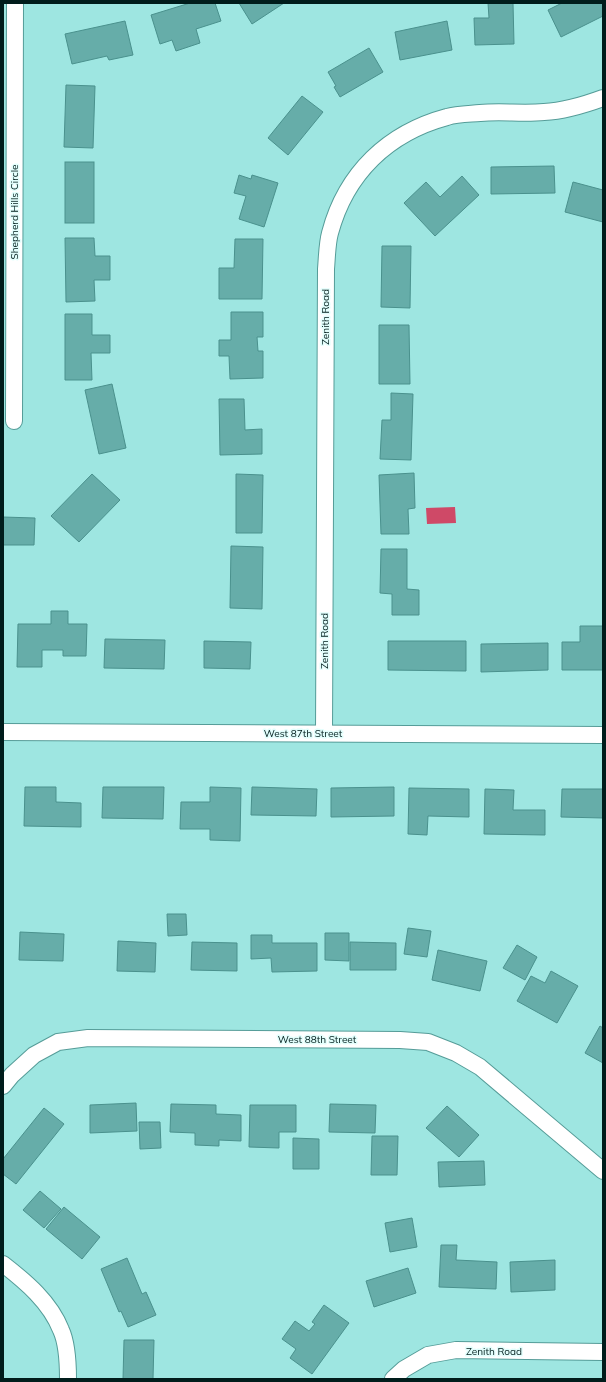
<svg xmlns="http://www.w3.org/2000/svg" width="606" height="1382" viewBox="0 0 606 1382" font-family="Mulish,sans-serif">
  <rect width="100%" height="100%" fill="#9ee6e1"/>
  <!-- water -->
  <path fill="#cf4967" d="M455 507 456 523 427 524 426 508Z"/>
  <!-- building -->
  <g fill="#66ada9" stroke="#4a918d">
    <path d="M190 3H215L221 21 196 29 200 43 176 51 172 40 160 44 151 15Z"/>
    <path d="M239 3H284L252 24Z"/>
    <path d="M488 3H513L514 44 475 45 474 18H489Z"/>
    <path d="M562 3H603V16L561 37 548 10Z"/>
    <path d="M125 21 133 55 109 60 107 56 72 64 65 34Z"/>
    <path d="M447 21 452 50 400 60 395 32Z"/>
    <path d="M369 48 383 72 340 97 334 87 336 86 328 72Z"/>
    <path d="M66 85 95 86 93 148 64 147Z"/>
    <path d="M302 96 323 112 288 155 268 138Z"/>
    <rect x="65" y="162" width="29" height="61"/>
    <path d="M554 166 555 193 491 194V167Z"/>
    <path d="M239 175 251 179 252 175 278 183 264 227 239 219 246 196 234 193Z"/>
    <path d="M462 176 479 195 435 236 404 203 426 182 440 197Z"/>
    <path d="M573 182 603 190V222L565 212Z"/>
    <path d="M65 238H94L95 256H110V280H94L95 301 66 302Z"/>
    <path d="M235 239H263L262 299H219V268H234Z"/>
    <path d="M382 246H411L410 308 381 307Z"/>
    <path d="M231 312H263V337H257L258 351H263V378L230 379 229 356H219V340H231Z"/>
    <path d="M65 314H92V335H110V353H91L92 380H65Z"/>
    <path d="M379 325H409L410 384H379Z"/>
    <path d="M112 384 126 448 99 454 85 390Z"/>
    <path d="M391 393 413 394 411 460 380 459 382 420H391Z"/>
    <path d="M219 399H244L245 430 262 429V454L220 455Z"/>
    <path d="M414 473 415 508 408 509 409 534H381L379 475Z"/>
    <path d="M92 474 120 500 79 542 51 516Z"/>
    <path d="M236 474 263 475 262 533H236Z"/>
    <path d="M3 517 35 518 34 545H3Z"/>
    <path d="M231 546 263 547 262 609 230 608Z"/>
    <path d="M381 549H407V589L419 590V615H392V594L380 593Z"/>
    <path d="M51 611H68V624H87L86 656H63V650H42V667H17L18 624H51Z"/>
    <path d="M580 626H603V670H562V642H580Z"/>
    <path d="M105 639 165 640 164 669 104 668Z"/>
    <path d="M204 641 251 642 250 669 204 668Z"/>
    <path d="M388 641H466V671L388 670Z"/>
    <path d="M548 643V670L481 672V644Z"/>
    <path d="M25 787H56V802L81 803V827L24 826Z"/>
    <path d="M103 787H164L163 819 102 818Z"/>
    <path d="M210 787 241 788 240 841 210 840V829H180L181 802H210Z"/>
    <path d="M252 787 317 789 316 816 251 815Z"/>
    <path d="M394 787V816L331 817V788Z"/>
    <path d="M409 788 469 789V817L428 816 427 835 408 834Z"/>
    <path d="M485 789 514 790 513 810H545V835L484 834Z"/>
    <path d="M562 789H603V818L561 817Z"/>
    <path d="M167 914H186L187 935 168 936Z"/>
    <path d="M408 928 431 931 427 957 404 954Z"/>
    <path d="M20 932 64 934 63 961 19 960Z"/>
    <path d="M325 933H349V961L325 960Z"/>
    <path d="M251 935H272V943H317V971L272 972 271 958 251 959Z"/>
    <path d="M118 941 156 943 155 972 117 971Z"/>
    <path d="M192 942 237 943V971L191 970Z"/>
    <path d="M350 942 396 943V970H350Z"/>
    <path d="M517 945 537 957 525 980 503 968Z"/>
    <path d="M438 950 487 961 480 991 432 980Z"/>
    <path d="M551 971 578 986 557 1023 517 1001 531 976 545 983Z"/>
    <path d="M600 1026 603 1028V1063L585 1053Z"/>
    <path d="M136 1103 137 1131 90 1133V1105Z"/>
    <path d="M171 1104 216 1105V1114L241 1115V1141L219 1140V1146L195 1145V1133L170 1132Z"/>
    <path d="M330 1104 376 1105 375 1133 329 1132Z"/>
    <path d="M250 1105H296V1132H279V1148L249 1147Z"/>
    <path d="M447 1106 479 1135 459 1157 426 1128Z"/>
    <path d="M44 1108 64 1124 16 1184 3 1174V1159Z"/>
    <path d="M139 1122H160L161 1148 140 1149Z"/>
    <path d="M372 1136H398L397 1175H371Z"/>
    <path d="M293 1138 319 1139V1169H293Z"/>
    <path d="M484 1161 485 1185 439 1187 438 1162Z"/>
    <path d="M40 1191 61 1209 44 1228 23 1210Z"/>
    <path d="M64 1207 100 1237 82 1259 46 1229Z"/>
    <path d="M412 1218 417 1247 390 1252 385 1223Z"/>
    <path d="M441 1245H457L456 1260 497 1262 496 1289 439 1287Z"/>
    <path d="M127 1258 142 1294 146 1292 156 1315 128 1327 121 1311 119 1312 101 1269Z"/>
    <path d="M555 1260V1290L511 1292 510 1262Z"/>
    <path d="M408 1268 416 1293 374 1307 366 1281Z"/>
    <path d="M324 1305 349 1323 312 1374 290 1358 296 1349 282 1339 295 1321 309 1331 315 1324 312 1322Z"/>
    <path d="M124 1340H154L153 1379H123Z"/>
  </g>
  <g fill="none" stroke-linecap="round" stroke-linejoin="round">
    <defs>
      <g id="street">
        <path d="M14 421 15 3"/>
        <path d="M3 732 603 735"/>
        <path d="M324 733 326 269C327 258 327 244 330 233 346 173 388 133 447 117 457 114 469 114 480 113 501 111 523 114 544 112 565 111 584 105 603 98"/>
        <path d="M3 1086 12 1075 34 1055 58 1042 88 1038 400 1040 428 1042 456 1053 480 1067 603 1171"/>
        <path d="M3 1264C26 1282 50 1302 61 1330 67 1343 68 1365 68 1379"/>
        <path d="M393 1379 404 1369 428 1355 456 1350 603 1352"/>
      </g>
    </defs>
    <!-- street casing -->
    <use href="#street" stroke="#559c98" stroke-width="18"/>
    <!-- street -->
    <use href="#street" stroke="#fff" stroke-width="16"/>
  </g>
  <g text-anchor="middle" stroke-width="3" stroke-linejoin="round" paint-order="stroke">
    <!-- street labels -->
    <g font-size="10" fill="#001c1b" stroke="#e2fefc">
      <text transform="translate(14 212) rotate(-90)" y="4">Shepherd Hills Circle</text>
      <text transform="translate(325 317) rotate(-90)" y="4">Zenith Road</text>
      <text transform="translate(324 641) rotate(-90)" y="4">Zenith Road</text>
      <text x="303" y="737">West 87th Street</text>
      <text x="317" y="1043">West 88th Street</text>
      <text x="494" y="1355">Zenith Road</text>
    </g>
  </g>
  <!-- border -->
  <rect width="606" height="1382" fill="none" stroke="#001c1b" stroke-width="8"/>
</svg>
